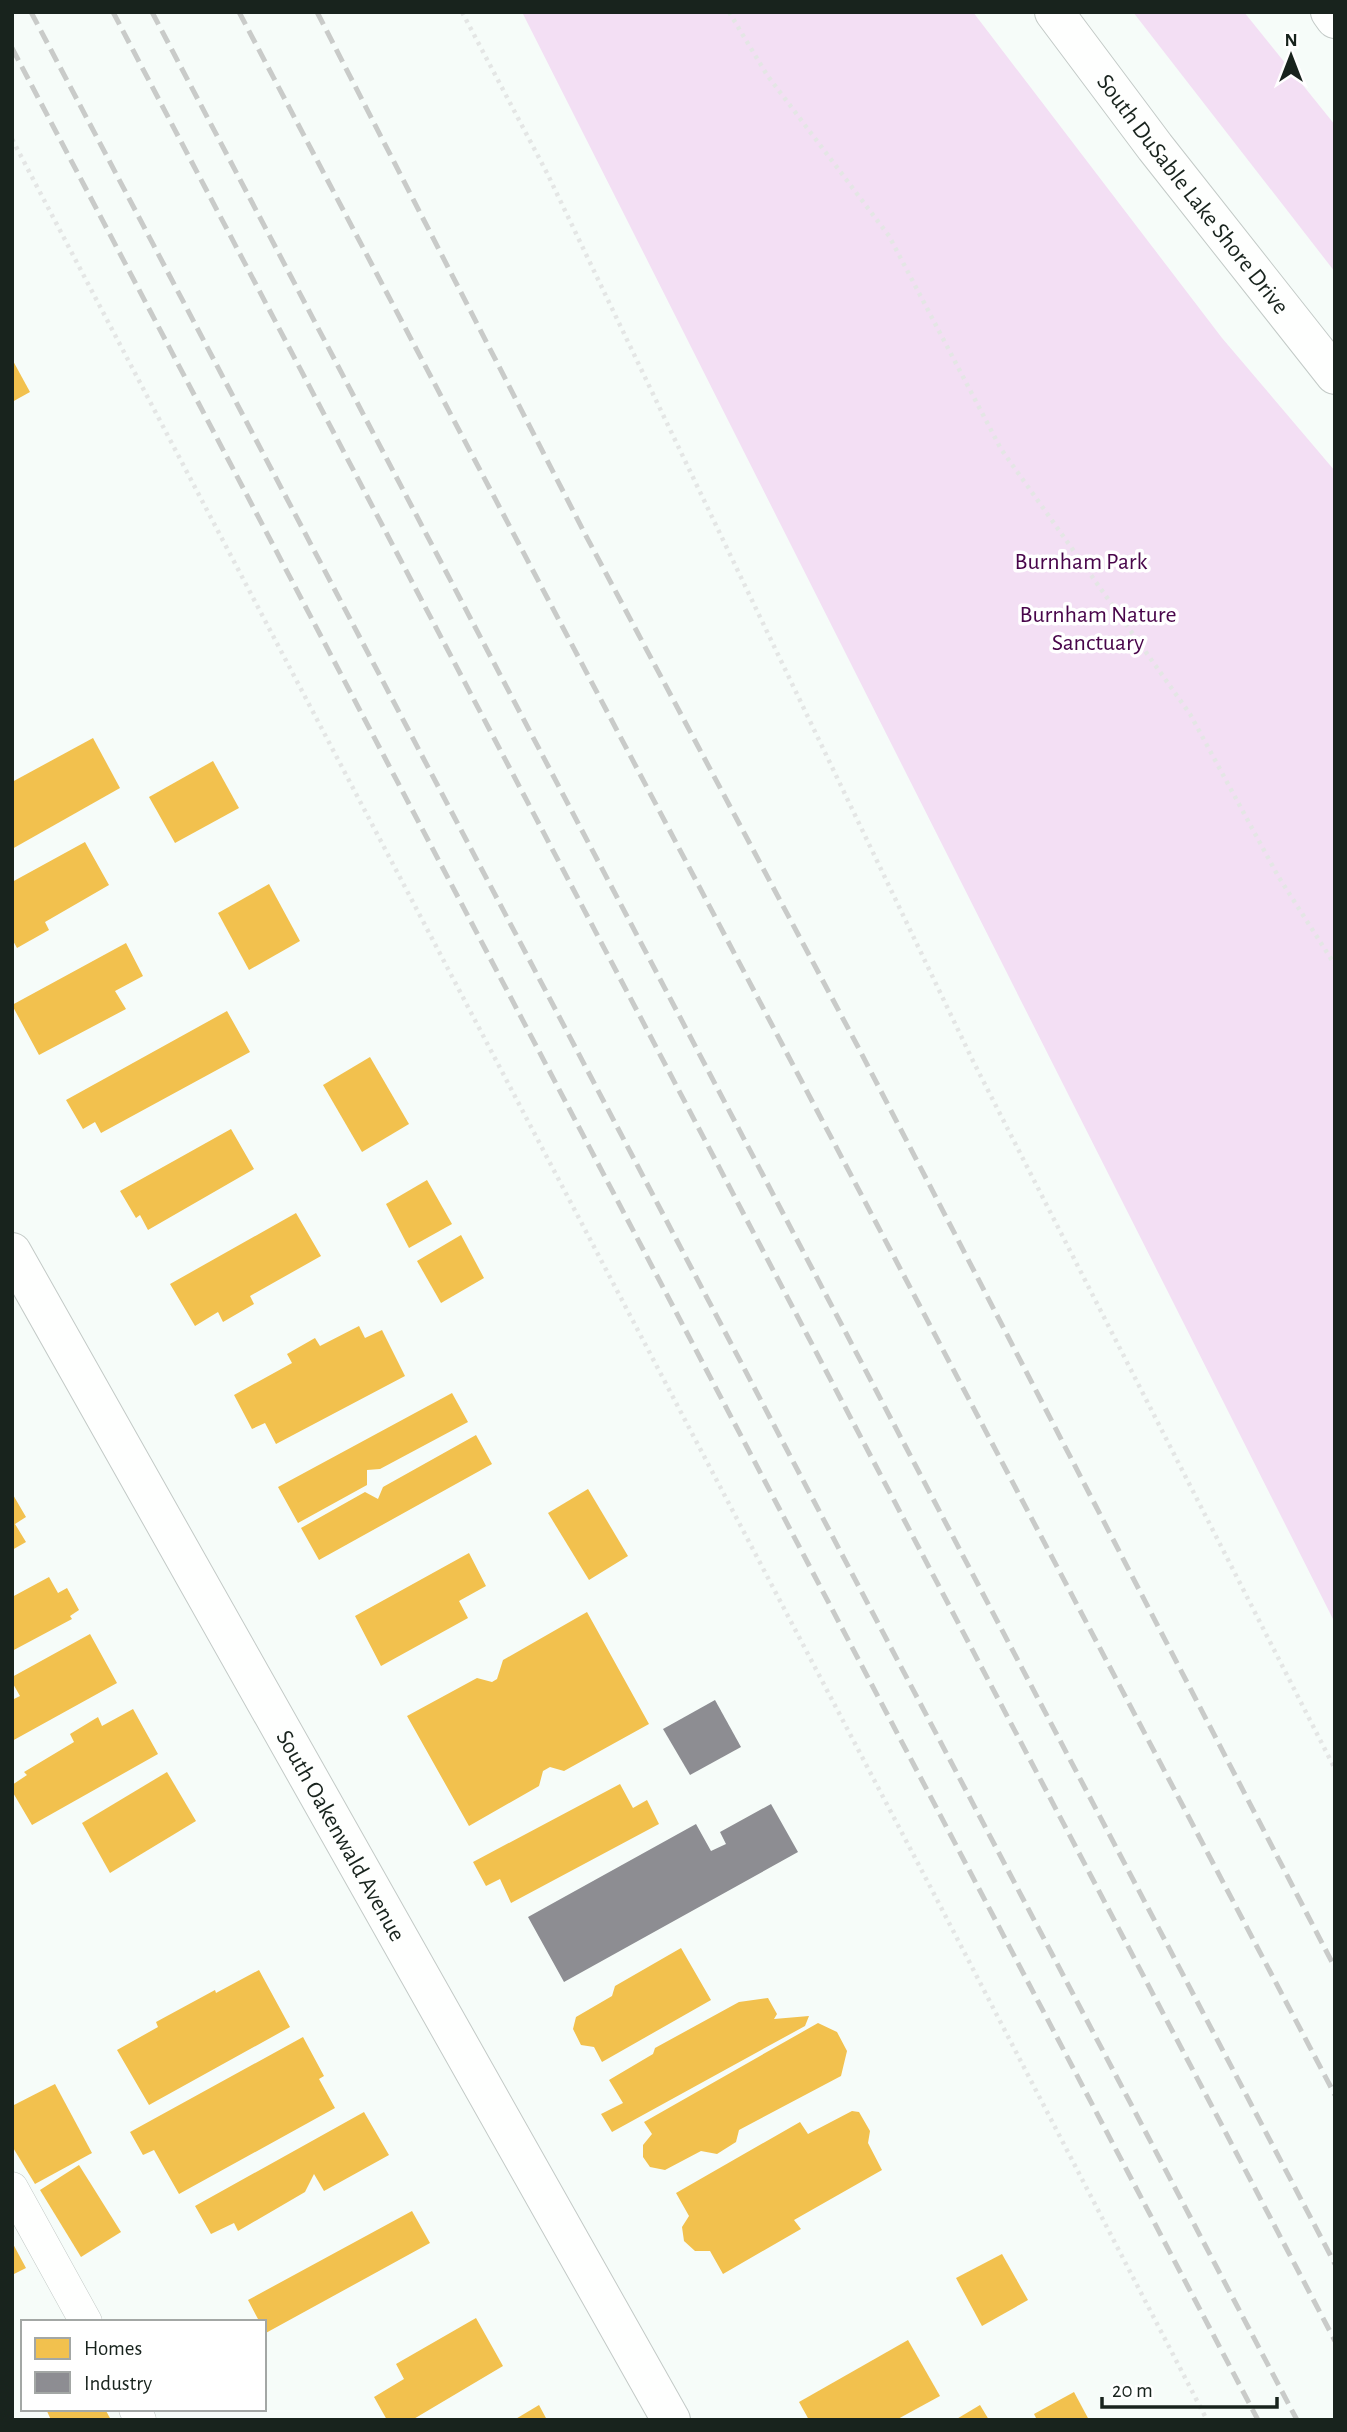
<svg xmlns="http://www.w3.org/2000/svg" width="1347" height="2432" viewBox="0 0 1347 2432" font-family="'Alegreya Sans',sans-serif">
  <rect width="100%" height="100%" fill="#f6fcf9"/>
  <!-- green -->
  <g fill="#f3dff4">
    <path d="M522 12H973L1222 338 1335 471V1623Z"/>
    <path d="M1133 12H1244L1335 125V272Z"/>
  </g>
  <!-- homes -->
  <g fill="#f2c14e">
    <path d="M12 359 30 392 12 402Z"/>
    <path d="M93 738 120 788 12 849V782Z"/>
    <path d="M213 761 239 808 175 843 149 797Z"/>
    <path d="M85 842 109 885 45 922 49 930 17 948 12 939V882Z"/>
    <path d="M269 884 300 941 249 970 218 913Z"/>
    <path d="M126 943 143 976 115 991 126 1009 39 1055 12 1005Z"/>
    <path d="M227 1011 250 1052 101 1133 95 1122 83 1129 66 1100Z"/>
    <path d="M370 1057 409 1124 362 1152 323 1085Z"/>
    <path d="M231 1129 254 1169 148 1230 140 1215 136 1218 120 1191Z"/>
    <path d="M427 1180 452 1224 409 1248 386 1204Z"/>
    <path d="M296 1213 321 1256 250 1296 254 1304 223 1322 218 1312 195 1326 170 1284Z"/>
    <path d="M461 1235 484 1278 441 1303 417 1261Z"/>
    <path d="M359 1326 365 1338 382 1330 405 1376 276 1444 265 1423 252 1429 234 1395 292 1363 287 1354 315 1338 320 1346Z"/>
    <path d="M452 1393 468 1422 380 1469 367 1470V1485L298 1523 278 1487Z"/>
    <path d="M476 1435 492 1464 319 1560 301 1528 365 1492 378 1499 383 1487Z"/>
    <path d="M588 1489 628 1556 589 1580 548 1513Z"/>
    <path d="M12 1493 26 1517 15 1524 26 1542 12 1550Z"/>
    <path d="M469 1553 486 1586 459 1601 468 1618 381 1666 355 1616Z"/>
    <path d="M49 1577 58 1593 67 1588 79 1610 70 1616 72 1619 12 1651V1597Z"/>
    <path d="M587 1612 649 1724 564 1771 550 1767 543 1771 539 1786 469 1826 407 1716 477 1678 492 1682 497 1679 503 1660Z"/>
    <path d="M90 1634 117 1683 12 1741V1700L20 1696 12 1682V1677Z"/>
    <path d="M133 1709 158 1754 32 1825 12 1791V1785L27 1775 24 1772 74 1742 70 1734 98 1717 102 1726Z"/>
    <path d="M167 1772 196 1821 110 1873 82 1823Z"/>
    <path d="M620 1784 633 1808 647 1800 659 1824 511 1903 500 1879 486 1886 473 1862Z"/>
    <path d="M681 1948 711 2000 602 2062 594 2047 581 2045 573 2029 576 2017 612 1996 615 1986Z"/>
    <path d="M259 1970 290 2027 149 2105 117 2050 158 2027 156 2022 215 1990 216 1993Z"/>
    <path d="M768 1998 777 2014 774 2019 809 2016 805 2026 612 2132 601 2114 623 2103 609 2080 653 2054 655 2048 739 2002Z"/>
    <path d="M818 2023 837 2032 847 2051 841 2076 739 2130 736 2142 717 2154 701 2151 665 2170 650 2167 643 2157V2145L652 2134 644 2122Z"/>
    <path d="M303 2037 324 2076 319 2079 335 2108 179 2194 154 2150 143 2155 130 2132Z"/>
    <path d="M55 2084 92 2153 35 2184 12 2146V2106Z"/>
    <path d="M852 2111 859 2112 870 2131 868 2143 882 2170 794 2220 801 2229 723 2274 710 2251H695L684 2241 682 2227 689 2216 676 2193 800 2122 808 2134Z"/>
    <path d="M364 2112 389 2155 324 2191 314 2174 305 2192 238 2231 234 2223 211 2234 195 2206Z"/>
    <path d="M79 2165 121 2232 81 2257 40 2190Z"/>
    <path d="M412 2211 430 2243 264 2334V2322H254L258 2319 248 2300Z"/>
    <path d="M12 2242 26 2268 12 2275Z"/>
    <path d="M1002 2254 1028 2300 982 2326 956 2278Z"/>
    <path d="M476 2318 503 2366 412 2420H387L374 2397 404 2379 396 2364Z"/>
    <path d="M908 2340 940 2396 896 2420H809L799 2402Z"/>
    <path d="M1074 2392 1089 2420H1037L1034 2414Z"/>
    <path d="M539 2405 547 2420H514Z"/>
    <path d="M980 2405 989 2420H955Z"/>
    <path d="M46 2409H105L111 2420H51Z"/>
  </g>
  <!-- industry -->
  <g fill="#8d8d92">
    <path d="M715 1700 741 1747 690 1775 663 1729Z"/>
    <path d="M771 1804 798 1852 564 1982 528 1917 696 1824 711 1851 726 1844 720 1832Z"/>
  </g>
  <g fill="none" stroke-linecap="round" stroke-linejoin="round">
    <defs>
      <g id="service">
        <path d="M12 2188 86 2322"/>
        <path d="M135 2409 140 2420"/>
      </g>
      <g id="minor">
        <path id="s1" d="M12 1252 671 2420"/>
      </g>
      <g id="motorway">
        <path id="s2" d="M1054 12 1155 147 1335 375"/>
        <path d="M1330 12 1335 19"/>
      </g>
    </defs>
    <!-- service casing -->
    <use href="#service" stroke="#c3cac7" stroke-width="33"/>
    <!-- minor casing -->
    <use href="#minor" stroke="#c3cac7" stroke-width="40"/>
    <!-- motorway casing -->
    <use href="#motorway" stroke="#c3cac7" stroke-width="40"/>
    <!-- path -->
    <g stroke="#e4e6e5" stroke-width="4.5" stroke-dasharray="3.5 5" stroke-linecap="butt">
      <path d="M462 12 547 173 973 1061 1335 1769"/>
      <path d="M729 12 767 75 889 236 1001 449 1190 714 1278 876 1335 965"/>
      <path d="M12 139 933 1892 1207 2420"/>
    </g>
    <!-- service -->
    <use href="#service" stroke="#fefffe" stroke-width="32"/>
    <!-- minor -->
    <use href="#minor" stroke="#fefffe" stroke-width="38"/>
    <!-- motorway -->
    <use href="#motorway" stroke="#fefffe" stroke-width="38"/>
    <!-- rail -->
    <g stroke="#c9cbc9" stroke-width="5" stroke-dasharray="14 7" stroke-linecap="butt">
      <path d="M31 12 1297 2420"/>
      <path d="M113 12 1335 2341"/>
      <path d="M152 12 1335 2264"/>
      <path d="M239 12 1335 2095"/>
      <path d="M317 12 585 534 857 1045 1335 1968"/>
      <path d="M12 48 1258 2420"/>
    </g>
  </g>
  <g text-anchor="middle" stroke-width="7" stroke-linejoin="round" paint-order="stroke">
    <!-- street labels -->
    <g font-size="24" fill="#18231d" stroke="#fff">
      <text dy="8" stroke="none"><textPath href="#s2" startOffset="229">South DuSable Lake Shore Drive</textPath></text>
      <text dy="8" stroke="none"><textPath href="#s1" startOffset="670">South Oakenwald Avenue</textPath></text>
    </g>
    <!-- park labels -->
    <g font-size="24" fill="#48054a" stroke="#fff">
      <text x="1081" y="569">Burnham Park</text>
      <text x="1098" y="622">Burnham Nature<tspan x="1098" dy="28">Sanctuary</tspan></text>
    </g>
  </g>
  <!-- border -->
  <rect width="1347" height="2432" fill="none" stroke="#18231d" stroke-width="28"/>
  <!-- legend -->
  <rect x="21" y="2320" width="245" height="91" fill="#ffffff" stroke="#a3a7a5" stroke-width="2"/>
  <rect x="35" y="2338" width="35" height="21" fill="#f2c14e" stroke="#a3a7a5" stroke-width="2"/>
  <text x="84" y="2355" font-size="21" fill="#18231d">Homes</text>
  <rect x="35" y="2372" width="35" height="21" fill="#8d8d92" stroke="#a3a7a5" stroke-width="2"/>
  <text x="84" y="2390" font-size="21" fill="#18231d">Industry</text>
  <!-- north arrow -->
  <g transform="translate(1291 56)" stroke="#ffffff" stroke-width="5" paint-order="stroke">
  <path d="M0-5L12 26L0 18L-12 26Z" fill="#18231d"/>
  <text y="-10" font-size="19" font-weight="bold" text-anchor="middle" fill="#18231d">N</text>
  </g>
  <!-- scale -->
  <path d="M1102 2397v10h175v-10" fill="none" stroke="#18231d" stroke-width="3.5"/>
  <text x="1112" y="2397" font-size="21" fill="#18231d" stroke="#ffffff" stroke-width="5" paint-order="stroke">20 m</text>
</svg>
